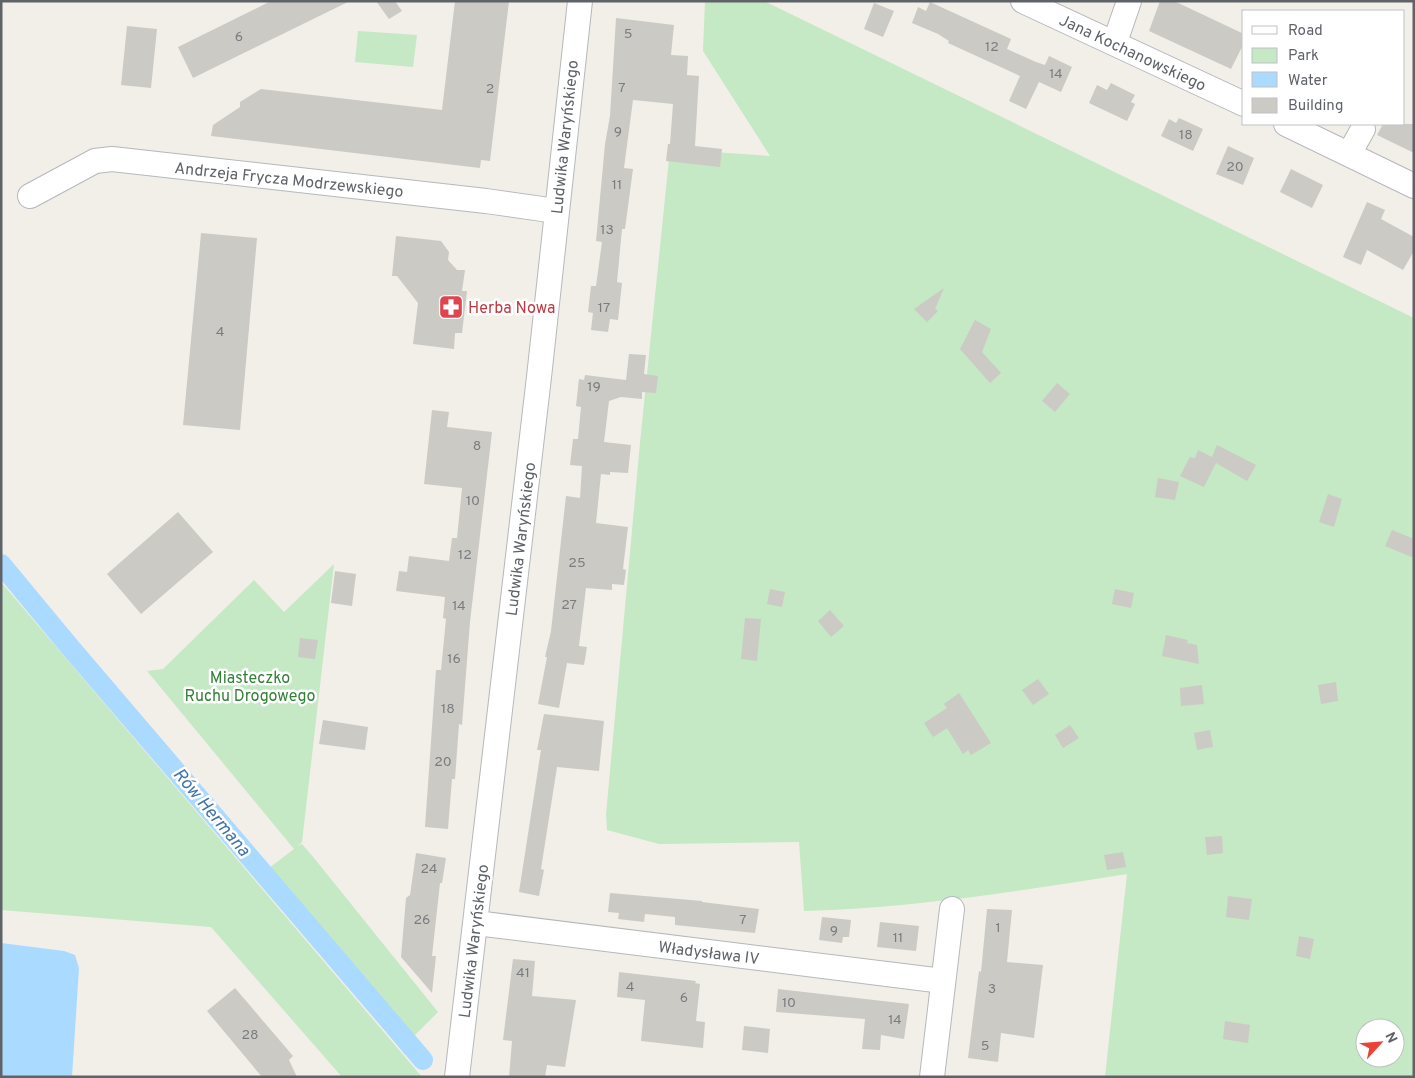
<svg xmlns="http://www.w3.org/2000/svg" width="1415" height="1078" viewBox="0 0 1415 1078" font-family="Overpass,sans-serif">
  <rect width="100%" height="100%" fill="#f1efe8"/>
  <!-- green -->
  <g fill="#c5e8c5" fill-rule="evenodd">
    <path d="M705 1H764L1414 318V1077H1105L1127 874C1020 891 913 908 804 911L799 842 659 844 607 830 606 815 640 443 670 149 770 156 703 51ZM1365 1028H1395V1058H1365Z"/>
    <path d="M358 31 417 35 413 67 355 62Z"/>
    <path d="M334 564 302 842 298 846 302 844 314 858 438 1012 408 1042 405 1055 265 871 294 849 147 671 163 669 254 580 284 612Z"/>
    <path d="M1 582 422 1077H342L211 927 1 910Z"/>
  </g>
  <!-- water -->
  <path fill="#aadaff" d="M1 943 64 951 75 955 79 968 72 1077H1Z"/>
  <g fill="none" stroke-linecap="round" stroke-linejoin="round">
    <!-- canal -->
    <path stroke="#aadaff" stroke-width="20" d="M1 564 69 646 423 1060"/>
  </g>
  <!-- building -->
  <g fill="#cccac5">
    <path d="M271 1H350L193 78 178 47Z"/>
    <path d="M376 1H395L402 11 389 19Z"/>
    <path d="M455 1H509L490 161 481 160 480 168 211 136 213 125 240 107V102L261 89 442 110Z"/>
    <path d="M1160 1H1174L1244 34V43L1231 69 1149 31Z"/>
    <path d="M930 2 1011 39 1007 49 1036 62 1045 65 1049 56 1072 67 1061 92 1039 82 1026 109 1009 101 1020 76 948 43 949 41 938 34 912 23 918 7 926 11Z"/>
    <path d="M874 3 894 11 883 37 864 29Z"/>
    <path d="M616 18 674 25 671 55 688 56 687 75 699 76 695 146 722 149 720 167 666 161 668 144H670L673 104 633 100 624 168 633 169 625 229H622L617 282 622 283 618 320 610 319 608 332 591 330 593 313 588 312 591 286H596L602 242 596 241 605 144 610 116Z"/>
    <path d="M127 26 157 29 151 88 121 85Z"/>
    <path d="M1111 83 1135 95 1131 102 1135 104 1127 121 1089 103 1097 85 1107 90Z"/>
    <path d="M1179 118 1203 129 1193 151 1161 136 1169 119 1176 123Z"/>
    <path d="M1383 124H1414V153L1377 135Z"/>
    <path d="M1228 146 1254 158 1243 185 1216 174Z"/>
    <path d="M1291 169 1323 185 1312 208 1280 192Z"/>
    <path d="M1367 202 1385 210 1381 219 1414 237V251L1403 270 1367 250 1361 265 1343 257Z"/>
    <path d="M201 233 257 238 240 430 183 425Z"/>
    <path d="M396 236 441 241 449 252 448 260 457 270H465L462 291H467L462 333H455L454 349 413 344 418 303 397 276H392Z"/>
    <path d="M944 288 935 309 938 311 927 322 914 309Z"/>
    <path d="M975 320 991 329 982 352 1001 373 990 383 960 349Z"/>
    <path d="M629 354 646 355 644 374 658 376 656 393 642 392V399L621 397 609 401 604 442 631 445 628 473 610 472V475L601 474 596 523 628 527 623 569 626 570 624 585 612 584V590L586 588 579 646 587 647 584 665 567 663 559 708 538 704 547 657H545L551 631 566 496 580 498 582 466 570 465 573 439H578L581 407 576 406 579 379 584 380 585 375 626 380Z"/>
    <path d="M1057 383 1070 394 1055 412 1042 401Z"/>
    <path d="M432 410 449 412 447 427 492 432 470 622 462 725 459 724 455 779H452L448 829 425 827 436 670H441L446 619 443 618 445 597 396 591 399 571 407 572 409 556 449 561 452 538H457L462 488 424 484Z"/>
    <path d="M1217 445 1256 465 1247 481 1216 463 1204 487 1180 476 1190 457 1195 458 1198 450 1212 457Z"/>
    <path d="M1158 478 1179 482 1175 500 1155 497Z"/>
    <path d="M1328 494 1342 499 1334 527 1319 522Z"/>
    <path d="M178 512 213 552 141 614 107 574Z"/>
    <path d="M1392 530 1414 539V558L1385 546Z"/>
    <path d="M335 571 356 574 352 606 331 603Z"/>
    <path d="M770 589 785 592 782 607 767 604Z"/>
    <path d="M1115 589 1134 593 1131 608 1112 604Z"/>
    <path d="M830 610 844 626 831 637 818 621Z"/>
    <path d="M745 618 761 619 757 661 741 659Z"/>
    <path d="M1166 635 1188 640 1187 643 1197 645 1199 664 1162 656Z"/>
    <path d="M300 638 318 640 315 659 298 657Z"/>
    <path d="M1038 679 1049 694 1033 705 1022 690Z"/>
    <path d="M1336 682 1338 701 1321 704 1318 685Z"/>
    <path d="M1202 685 1204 704 1181 706 1180 688Z"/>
    <path d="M959 693 991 743 971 755 968 750 963 754 947 728 933 737 924 723 947 708 944 704Z"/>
    <path d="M544 714 604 721 599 771 557 767 541 869 544 870 539 896 519 892 541 750H537Z"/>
    <path d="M323 720 368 727 365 750 319 744Z"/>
    <path d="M1070 725 1079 738 1063 748 1055 735Z"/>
    <path d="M1210 730 1213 747 1197 750 1194 733Z"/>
    <path d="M1222 836 1223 853 1207 855 1205 837Z"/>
    <path d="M1123 852 1126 867 1107 870 1104 855Z"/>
    <path d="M416 853 446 858 442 883H440L432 956H436L432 993 401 957 406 898 410 895Z"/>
    <path d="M610 893 702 901V902L759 909 755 933 675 925V917L645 914 644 922 618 919 619 913 608 912Z"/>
    <path d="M1228 896 1252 899 1249 920 1226 917Z"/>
    <path d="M987 909 1012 910 1007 962 1043 965 1034 1038 1001 1033 998 1062 968 1058 979 971 981 972Z"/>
    <path d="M822 917 851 920 849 937H843L842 943 819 940Z"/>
    <path d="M880 922 919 926 916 951 877 947Z"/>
    <path d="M1299 936 1314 939 1310 959 1296 956Z"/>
    <path d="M513 959 535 961 532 996 576 1000 565 1067 547 1065 545 1077H509L512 1041 503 1040Z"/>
    <path d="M619 972 696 981 695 983 700 984 696 1021 705 1022 703 1048 641 1041 645 1000 617 997Z"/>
    <path d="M235 988 293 1056 289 1060 297 1077H262L207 1011Z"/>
    <path d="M778 989 909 1004 904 1039 881 1035 880 1050 862 1049 865 1019 776 1012Z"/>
    <path d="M1225 1021 1250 1025 1248 1043 1223 1039Z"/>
    <path d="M744 1026 770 1029 768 1053 742 1050Z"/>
  </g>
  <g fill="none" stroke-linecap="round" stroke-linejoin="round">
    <defs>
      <g id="minor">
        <path d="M1023 1 1244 104"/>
        <path d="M1115 42 1129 1"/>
        <path d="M1286 124 1414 186"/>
        <path d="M1349 154 1363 129"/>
        <path d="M30 196 95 161 112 159 486 201 556 211"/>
        <path d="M476 923 943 981"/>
        <path d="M457 1077 539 377 580 1"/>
        <path d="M932 1077 952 909"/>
      </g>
    </defs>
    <!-- minor casing -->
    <use href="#minor" stroke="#b5b8bc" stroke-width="26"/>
    <!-- minor -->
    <use href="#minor" stroke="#fff" stroke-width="24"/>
  </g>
  <!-- icons -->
  <defs>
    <symbol id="pharmacy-square" viewBox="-11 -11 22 22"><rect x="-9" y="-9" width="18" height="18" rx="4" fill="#e0444e" stroke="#fff"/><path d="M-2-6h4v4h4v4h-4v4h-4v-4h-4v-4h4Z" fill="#fff"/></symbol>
  </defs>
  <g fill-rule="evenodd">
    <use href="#pharmacy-square" x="437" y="293" width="28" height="28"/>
  </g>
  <g text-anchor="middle" stroke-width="5" stroke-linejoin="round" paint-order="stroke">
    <!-- number labels -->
    <g font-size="14" fill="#7a7d7f">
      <text x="628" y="38">5</text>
      <text x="239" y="41">6</text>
      <text x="992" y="51">12</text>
      <text x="1056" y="78">14</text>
      <text x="622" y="92">7</text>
      <text x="490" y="93">2</text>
      <text x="618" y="136">9</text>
      <text x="1186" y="139">18</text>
      <text x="1235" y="171">20</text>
      <text x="617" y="189">11</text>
      <text x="607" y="234">13</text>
      <text x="604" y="312">17</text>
      <text x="220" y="336">4</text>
      <text x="594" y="391">19</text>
      <text x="477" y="450">8</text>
      <text x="473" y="505">10</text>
      <text x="465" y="559">12</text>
      <text x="577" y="567">25</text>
      <text x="569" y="609">27</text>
      <text x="459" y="610">14</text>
      <text x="454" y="663">16</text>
      <text x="448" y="713">18</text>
      <text x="443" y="766">20</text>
      <text x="429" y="873">24</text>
      <text x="422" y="924">26</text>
      <text x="743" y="924">7</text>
      <text x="998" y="932">1</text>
      <text x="834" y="935">9</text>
      <text x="898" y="942">11</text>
      <text x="523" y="977">41</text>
      <text x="630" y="991">4</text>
      <text x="992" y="993">3</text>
      <text x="684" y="1002">6</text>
      <text x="789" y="1007">10</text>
      <text x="895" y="1024">14</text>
      <text x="250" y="1039">28</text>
      <text x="985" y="1050">5</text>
    </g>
    <!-- street labels -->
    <g font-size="16" fill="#5f6368" stroke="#fff">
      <text transform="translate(1133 52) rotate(25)" y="6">Jana Kochanowskiego</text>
      <text transform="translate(564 137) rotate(-84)" y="6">Ludwika Waryńskiego</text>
      <text transform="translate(289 179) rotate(6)" y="6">Andrzeja Frycza Modrzewskiego</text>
      <text transform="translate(520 539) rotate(-83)" y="6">Ludwika Waryńskiego</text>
      <text transform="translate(473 941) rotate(-83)" y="6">Ludwika Waryńskiego</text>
      <text transform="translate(709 952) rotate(7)" y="6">Władysława IV</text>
    </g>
    <!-- health labels -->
    <g font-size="16" fill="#be3a42" stroke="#fff" text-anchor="start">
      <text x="468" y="313">Herba Nowa</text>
    </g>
    <!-- park labels -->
    <g font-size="16" fill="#348238" stroke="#fff">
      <text x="250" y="683">Miasteczko<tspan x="250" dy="18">Ruchu Drogowego</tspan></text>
    </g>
    <!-- water labels -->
    <g font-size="18" font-style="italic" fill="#4174aa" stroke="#fff">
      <text transform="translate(212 812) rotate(50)" y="6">Rów Hermana</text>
    </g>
  </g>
  <!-- border -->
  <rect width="1415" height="1078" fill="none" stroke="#5f6368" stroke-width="5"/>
  <!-- legend -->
  <rect x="1242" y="10" width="162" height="115" fill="#ffffff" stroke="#bfc1c3"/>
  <rect x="1252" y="26" width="25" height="8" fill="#ffffff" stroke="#bfc1c3"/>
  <text x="1288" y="35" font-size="15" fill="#5f6368">Road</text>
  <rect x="1252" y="48" width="25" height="15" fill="#c5e8c5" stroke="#bfc1c3"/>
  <text x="1288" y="60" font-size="15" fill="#5f6368">Park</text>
  <rect x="1252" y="72" width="25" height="15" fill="#aadaff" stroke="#bfc1c3"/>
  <text x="1288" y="85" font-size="15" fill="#5f6368">Water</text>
  <rect x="1252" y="98" width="25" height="15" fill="#cccac5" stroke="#bfc1c3"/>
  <text x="1288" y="110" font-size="15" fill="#5f6368">Building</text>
  <!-- north arrow -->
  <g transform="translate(1380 1043) rotate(64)"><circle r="24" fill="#ffffff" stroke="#bfc1c3"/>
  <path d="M0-4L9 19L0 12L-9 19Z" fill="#ea4335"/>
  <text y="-8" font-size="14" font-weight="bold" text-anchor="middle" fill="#5f6368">N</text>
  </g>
</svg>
